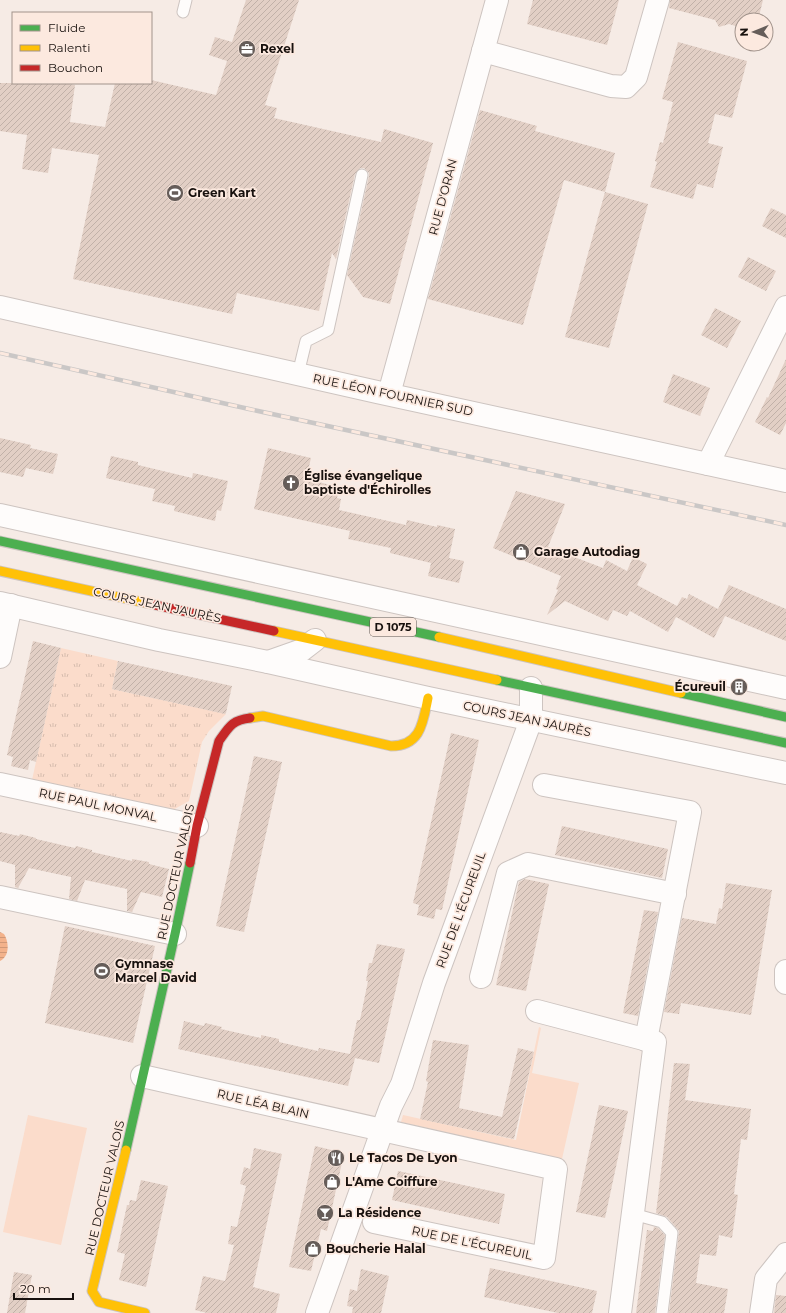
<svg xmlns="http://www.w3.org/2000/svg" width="786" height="1313" viewBox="0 0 786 1313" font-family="Montserrat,sans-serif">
  <defs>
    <pattern id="park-tufts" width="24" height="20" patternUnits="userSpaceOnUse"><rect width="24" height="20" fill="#fbdccb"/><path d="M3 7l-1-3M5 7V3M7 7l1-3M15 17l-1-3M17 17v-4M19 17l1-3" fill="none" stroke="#d6bcad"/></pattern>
    <pattern id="water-rules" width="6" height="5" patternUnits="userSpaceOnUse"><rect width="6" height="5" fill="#f3b28b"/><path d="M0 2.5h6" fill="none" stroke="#d09877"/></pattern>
    <pattern id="building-hatch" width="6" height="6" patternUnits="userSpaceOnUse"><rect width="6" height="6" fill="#e2cfc5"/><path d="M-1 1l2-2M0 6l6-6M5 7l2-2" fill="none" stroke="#c1b1a8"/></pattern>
  </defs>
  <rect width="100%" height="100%" fill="#f6ebe5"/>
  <!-- grass -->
  <g fill="#fbdccb">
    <path d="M539 1027 541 1028 532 1073 579 1083 562 1159 401 1122 403 1115 516 1140Z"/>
    <path d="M28 1115 87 1128 61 1245 3 1232Z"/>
  </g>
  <!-- park -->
  <path fill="url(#park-tufts)" d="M61 648 118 661 112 689 226 714 209 731 202 742 189 801 171 811 32 780Z"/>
  <!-- water -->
  <path fill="url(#water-rules)" d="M0 932 4 934C9 942 10 956 0 961Z"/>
  <!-- building -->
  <g fill="url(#building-hatch)">
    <path d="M246 0H299L265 105 277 108 274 118 381 142 384 129 433 143 390 304 363 297 347 275 369 176V173L364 168H360L355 174 336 259 332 253 319 311 237 293 232 314 73 279 99 155 52 148 48 173 22 169 27 135 0 131V83H63L75 85 70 122 105 127 115 83H151V80L216 95 227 61 209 55 215 37 232 42Z"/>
    <path d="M533 0H619L607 45 527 24Z"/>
    <path d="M670 0H763L758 20H742V28L729 24 719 27 715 20 669 8Z"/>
    <path d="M678 42 747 61 732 118 715 114 708 143 723 147 713 188 697 184 693 199 650 187 657 162 655 161 660 142 663 143 673 102 662 99Z"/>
    <path d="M480 110 537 126 535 131 615 153 605 192 564 180 523 325 428 299Z"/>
    <path d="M605 192 648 204 609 348 565 337Z"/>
    <path d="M771 208 786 215V238L762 226Z"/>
    <path d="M748 257 776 271 766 291 738 277Z"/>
    <path d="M715 308 741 321 727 348 701 335Z"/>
    <path d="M786 359V423L780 435 755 422 767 397 768 398Z"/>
    <path d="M673 374 710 388 700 416 663 402Z"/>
    <path d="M0 438 31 445 30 448 58 454 53 474 26 468 23 477 0 472Z"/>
    <path d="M268 448 311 458 306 479 339 487 337 498 341 499 339 510 406 525 407 520 437 527V525L455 529 449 558 464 561 459 583 428 576 431 563 390 553 391 548 348 539 350 531 254 509Z"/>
    <path d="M111 456 138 462V465L192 478 193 473 228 481 221 511 217 510 215 521 174 511 175 506 152 501 155 489 106 478Z"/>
    <path d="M516 491 565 504 548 547 603 568 606 560 627 571 633 557 647 564 637 585 677 606 682 597 687 599 689 594 718 609 729 585 786 609V641L725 616 714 638 676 617 668 632 630 611 627 616 613 610 608 621 565 601 547 615 558 590 556 589 561 576 493 548Z"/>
    <path d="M33 641 61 648 36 762 30 760 28 770 11 766 13 757 7 755Z"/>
    <path d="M118 661 232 686 226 713 225 714 112 689Z"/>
    <path d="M451 733 479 740 442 910 436 909 434 919 417 915 419 905 413 903Z"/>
    <path d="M254 756 282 762 244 932 216 926Z"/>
    <path d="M562 826 668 849 662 878 555 855Z"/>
    <path d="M0 832 19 836 20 834 36 838V839L75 848 76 846 92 850V852L132 861V859L149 862V864L169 869 162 897 141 892 132 912 127 911V889L85 880 77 901 69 899 71 877 29 868 18 888 15 887V865L0 861Z"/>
    <path d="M525 879 549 884 526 991 496 985 519 882Z"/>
    <path d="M726 883 772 890 751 1015 681 1003 679 1014 664 1012 682 918 716 924 719 908 722 909Z"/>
    <path d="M644 910 658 912 638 1016 623 1013Z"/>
    <path d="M65 926 155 946 133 1043 45 1023Z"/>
    <path d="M377 944 405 949 379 1063 355 1058 348 1086 178 1049 184 1021 204 1026 205 1023 222 1027 221 1029 261 1038V1035L279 1039V1042L318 1051 319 1048 350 1054 357 1020H360L368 981H366L369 963H372Z"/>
    <path d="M433 1040 469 1045 459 1108 502 1117 518 1048 534 1052 514 1139 420 1119 428 1082 426 1081Z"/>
    <path d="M674 1063 690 1064 685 1100 751 1109 747 1140 741 1139 734 1194 738 1195 732 1238 719 1235 716 1256 700 1254 696 1283 728 1289 724 1313H669L679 1231 667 1217 656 1213Z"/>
    <path d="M599 1105 628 1111 605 1218 576 1212Z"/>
    <path d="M315 1146 344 1153 327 1231 321 1229 311 1271 289 1267Z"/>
    <path d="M254 1148 282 1154 253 1287 280 1294 276 1313H207L195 1310 203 1276 225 1281 234 1245 228 1244 231 1226 237 1227 246 1186 240 1184 244 1167 250 1169Z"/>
    <path d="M398 1171 505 1194 499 1224 392 1200Z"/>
    <path d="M141 1180 168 1186 146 1287 119 1280 125 1254 117 1252 127 1205H129L130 1200 136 1201Z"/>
    <path d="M654 1227 658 1228 665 1235 655 1313H636L647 1230 653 1231Z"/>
    <path d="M490 1268 597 1291 592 1313H558L484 1297Z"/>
    <path d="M361 1269 389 1276 381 1313H352L353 1307 347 1306 350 1289 357 1291Z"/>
    <path d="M14 1272 32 1275 25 1313H7Z"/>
    <path d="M776 1295 786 1296V1313H774Z"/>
  </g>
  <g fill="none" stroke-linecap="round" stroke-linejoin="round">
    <defs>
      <g id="lane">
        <path d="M183 12 186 0"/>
        <path d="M298 374 306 341 328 330 362 175"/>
        <path d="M633 1214 662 1222 672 1233 662 1313"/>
      </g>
      <g id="street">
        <path d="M483 51 611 86 626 87 636 77 658 0"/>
        <path d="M0 307 377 392 786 481"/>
        <path d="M389 394 497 0"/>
        <path d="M708 464 786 307"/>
        <path d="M0 515 786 688"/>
        <path d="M0 603 159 640 268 662 428 698 786 773"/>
        <path d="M0 657 11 605"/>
        <path d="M268 662 302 650 315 640"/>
        <path d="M0 784 197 826"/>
        <path d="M544 785 690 812 646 1040"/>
        <path d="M0 897 175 934"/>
        <path d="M786 971V983"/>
        <path d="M481 977 508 873 528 864 675 894"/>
        <path d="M537 1011 655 1042 620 1313"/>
        <path d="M142 1076 556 1169 544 1258 374 1222"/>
        <path d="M317 1313 391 1106 402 1084 434 983 531 720V688"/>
        <path d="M761 1313 766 1279 786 1254"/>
      </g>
      <g id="fast">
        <path d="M0 541 439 637"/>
        <path d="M497 680 786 743"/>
        <path d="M681 693 786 717"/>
        <path d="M126 1150 175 934 190 863"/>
      </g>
      <g id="slow">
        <path d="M0 571 146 603"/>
        <path d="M274 631 497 680"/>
        <path d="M439 637 681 693"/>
        <path d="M250 718 263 716 391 746C421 746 423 722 428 698"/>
        <path d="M126 1150 92 1291 99 1302 145 1313"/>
      </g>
      <g id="jam">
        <path d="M146 603 274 631"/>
        <path d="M190 863 197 826 219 741C229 727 232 720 250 718"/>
      </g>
    </defs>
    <!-- lane casing -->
    <use href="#lane" stroke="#cdc4c0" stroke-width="13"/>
    <!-- street casing -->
    <use href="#street" stroke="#cdc4c0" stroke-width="24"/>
    <!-- fast casing -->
    <use href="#fast" stroke="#cdc4c0" stroke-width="11"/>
    <!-- slow casing -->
    <use href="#slow" stroke="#cdc4c0" stroke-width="11"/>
    <!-- jam casing -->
    <use href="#jam" stroke="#cdc4c0" stroke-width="11"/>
    <!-- lane -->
    <use href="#lane" stroke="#fefcfb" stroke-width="11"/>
    <!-- street -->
    <use href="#street" stroke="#fefcfb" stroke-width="22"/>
    <!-- fast -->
    <use href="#fast" stroke="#4caf50" stroke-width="9"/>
    <!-- slow -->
    <use href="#slow" stroke="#ffc107" stroke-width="9"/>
    <!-- jam -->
    <use href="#jam" stroke="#c62828" stroke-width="9"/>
    <defs>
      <path id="rail" d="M0 353 249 409 786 525"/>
    </defs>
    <!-- rail casing -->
    <use href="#rail" stroke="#cac7c6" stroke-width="4.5"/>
    <!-- rail -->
    <use href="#rail" stroke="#fce9df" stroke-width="3" stroke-dasharray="9" stroke-linecap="butt"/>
  </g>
  <!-- icons -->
  <defs>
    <symbol id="office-disc" viewBox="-11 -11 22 22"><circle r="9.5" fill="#665d59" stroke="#fce9df"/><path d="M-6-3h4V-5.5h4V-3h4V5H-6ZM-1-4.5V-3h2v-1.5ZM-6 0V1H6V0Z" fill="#fff"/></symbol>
    <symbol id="stadium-disc" viewBox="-11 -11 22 22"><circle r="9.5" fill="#665d59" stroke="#fce9df"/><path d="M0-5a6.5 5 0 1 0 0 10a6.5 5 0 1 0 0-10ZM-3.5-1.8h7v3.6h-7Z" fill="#fff"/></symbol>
    <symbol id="church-disc" viewBox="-11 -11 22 22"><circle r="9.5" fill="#665d59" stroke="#fce9df"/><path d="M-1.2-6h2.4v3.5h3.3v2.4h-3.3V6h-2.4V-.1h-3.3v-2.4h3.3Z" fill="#fff"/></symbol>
    <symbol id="shop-disc" viewBox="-11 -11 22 22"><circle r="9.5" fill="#665d59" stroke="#fce9df"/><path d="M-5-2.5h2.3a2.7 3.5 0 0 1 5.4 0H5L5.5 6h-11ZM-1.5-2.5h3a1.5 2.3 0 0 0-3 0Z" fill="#fff"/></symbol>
    <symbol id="building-disc" viewBox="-11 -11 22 22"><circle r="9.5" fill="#665d59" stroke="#fce9df"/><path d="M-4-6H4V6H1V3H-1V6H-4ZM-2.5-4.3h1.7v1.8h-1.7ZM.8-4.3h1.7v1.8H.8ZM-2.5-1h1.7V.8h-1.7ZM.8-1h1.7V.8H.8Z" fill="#fff"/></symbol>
    <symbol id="restaurant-disc" viewBox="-11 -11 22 22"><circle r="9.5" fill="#665d59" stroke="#fce9df"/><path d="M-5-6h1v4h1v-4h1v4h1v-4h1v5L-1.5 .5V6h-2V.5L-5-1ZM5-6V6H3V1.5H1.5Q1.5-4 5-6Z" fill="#fff"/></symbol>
    <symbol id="bar-disc" viewBox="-11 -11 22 22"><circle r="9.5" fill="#665d59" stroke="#fce9df"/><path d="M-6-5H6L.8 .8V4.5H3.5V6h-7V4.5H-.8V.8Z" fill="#fff"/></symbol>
  </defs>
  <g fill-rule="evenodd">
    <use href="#office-disc" x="237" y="39" width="20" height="20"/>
    <use href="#stadium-disc" x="165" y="183" width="20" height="20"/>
    <use href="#church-disc" x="281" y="473" width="20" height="20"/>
    <use href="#shop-disc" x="511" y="542" width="20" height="20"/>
    <use href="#building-disc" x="729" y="677" width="20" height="20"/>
    <use href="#stadium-disc" x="92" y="961" width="20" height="20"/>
    <use href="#restaurant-disc" x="326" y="1148" width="20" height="20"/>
    <use href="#shop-disc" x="322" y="1172" width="20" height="20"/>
    <use href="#bar-disc" x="315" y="1203" width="20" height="20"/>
    <use href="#shop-disc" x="303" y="1239" width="20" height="20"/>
  </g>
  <g text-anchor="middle" stroke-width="3.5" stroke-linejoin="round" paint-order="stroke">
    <!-- shield labels -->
    <rect fill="#fce9df" stroke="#5c524d" stroke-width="1" x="370" y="618" width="46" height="18" rx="3"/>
    <g font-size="11" font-weight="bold" fill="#18110e">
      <text x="393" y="631">D 1075</text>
    </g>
    <!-- poi labels -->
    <g font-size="12" font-weight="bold" fill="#18110e" stroke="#fce9df" text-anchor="start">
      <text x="260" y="53">Rexel</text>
      <text x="188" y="197">Green Kart</text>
      <text x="304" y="480">Église évangelique<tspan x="304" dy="14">baptiste d'Échirolles</tspan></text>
      <text x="534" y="556">Garage Autodiag</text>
      <text x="726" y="691" text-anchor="end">Écureuil</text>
      <text x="115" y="968">Gymnase<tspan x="115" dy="14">Marcel David</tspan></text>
      <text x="349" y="1162">Le Tacos De Lyon</text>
      <text x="345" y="1186">L'Ame Coiffure</text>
      <text x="338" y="1217">La Résidence</text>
      <text x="326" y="1253">Boucherie Halal</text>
    </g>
    <!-- street labels -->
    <g font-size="12" fill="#18110e" stroke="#fce9df">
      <text transform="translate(443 197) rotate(-75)" y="4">RUE D'ORAN</text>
      <text transform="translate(393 395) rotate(12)" y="4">RUE LÉON FOURNIER SUD</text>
      <text transform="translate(157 605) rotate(12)" y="4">COURS JEAN JAURÈS</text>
      <text transform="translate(527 719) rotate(12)" y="4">COURS JEAN JAURÈS</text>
      <text transform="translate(98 805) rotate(12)" y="4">RUE PAUL MONVAL</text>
      <text transform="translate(176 872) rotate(-78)" y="4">RUE DOCTEUR VALOIS</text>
      <text transform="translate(461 910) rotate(-70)" y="4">RUE DE L'ÉCUREUIL</text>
      <text transform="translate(263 1104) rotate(13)" y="4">RUE LÉA BLAIN</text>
      <text transform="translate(105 1188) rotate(-77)" y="4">RUE DOCTEUR VALOIS</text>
      <text transform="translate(472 1243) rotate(12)" y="4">RUE DE L'ÉCUREUIL</text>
    </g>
  </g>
  <!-- legend -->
  <rect x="12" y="12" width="140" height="72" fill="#fce9df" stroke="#a1938b"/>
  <rect x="20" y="25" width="20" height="6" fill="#4caf50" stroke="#a1938b"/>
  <text x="48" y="32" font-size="12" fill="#18110e">Fluide</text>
  <rect x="20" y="45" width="20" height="6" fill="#ffc107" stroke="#a1938b"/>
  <text x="48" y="52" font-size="12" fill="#18110e">Ralenti</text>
  <rect x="20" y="65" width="20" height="6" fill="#c62828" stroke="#a1938b"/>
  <text x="48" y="72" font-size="12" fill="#18110e">Bouchon</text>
  <!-- north arrow -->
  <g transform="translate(754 32) rotate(269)"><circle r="19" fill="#fce9df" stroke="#a1938b"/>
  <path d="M0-3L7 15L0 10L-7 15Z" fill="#665d59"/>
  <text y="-6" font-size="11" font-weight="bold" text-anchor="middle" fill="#18110e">N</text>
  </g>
  <!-- scale -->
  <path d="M14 1293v6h59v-6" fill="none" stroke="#18110e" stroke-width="2"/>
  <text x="20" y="1293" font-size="12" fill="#18110e" stroke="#fce9df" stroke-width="3" paint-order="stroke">20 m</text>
</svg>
